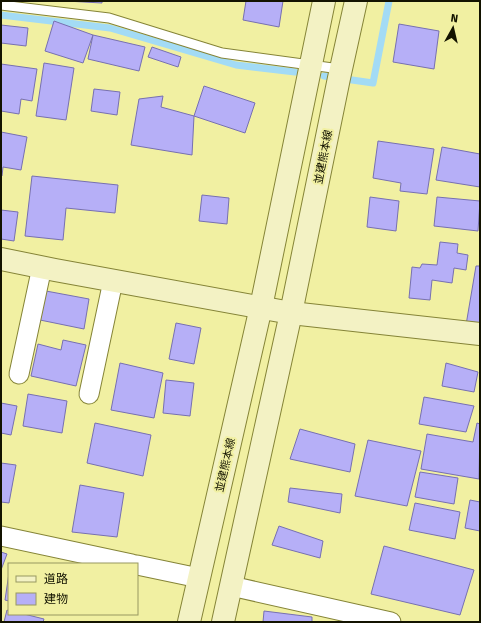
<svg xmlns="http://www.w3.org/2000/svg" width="481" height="623" viewBox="0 0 481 623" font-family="'Fira Sans','Noto Sans JP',sans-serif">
  <rect width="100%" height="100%" fill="#f1f0a2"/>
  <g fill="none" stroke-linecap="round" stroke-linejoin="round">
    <!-- stream -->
    <g stroke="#a3dbf5" stroke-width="7">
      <path d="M1 15 110 28 236 65 295 72"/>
      <path d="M324 76 373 83 389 1"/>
    </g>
  </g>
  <!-- building -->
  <g fill="#b6aff7" stroke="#7770b1">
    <path d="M66 1H102V3Z"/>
    <path d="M246 1H283L279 27 243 20Z"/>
    <path d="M54 21 93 35 83 63 45 51Z"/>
    <path d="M399 24 439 31 434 69 393 62Z"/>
    <path d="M1 25 28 28 26 46 1 43Z"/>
    <path d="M93 35 145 47 139 71 88 59Z"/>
    <path d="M152 47 181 57 178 67 148 57Z"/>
    <path d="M44 63 74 68 66 120 36 116Z"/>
    <path d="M1 64 37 69 32 101 21 99 19 114 1 111Z"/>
    <path d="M204 86 255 103 245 133 194 116Z"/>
    <path d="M94 89 120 92 117 115 91 111Z"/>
    <path d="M163 96 161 107 194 116 192 155 131 145 139 99Z"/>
    <path d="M1 132 27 137 21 170 3 167 2 176H1Z"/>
    <path d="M378 141 434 149 427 194 400 191 401 183 373 178Z"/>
    <path d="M442 147 480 154V187L436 180Z"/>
    <path d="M32 176 118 185 115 213 66 208 63 240 25 236Z"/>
    <path d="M202 195 229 198 227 224 199 221Z"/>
    <path d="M370 197 399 201 396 231 367 227Z"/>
    <path d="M437 197 480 201 478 231 434 226Z"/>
    <path d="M1 210 18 212 14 241 1 239Z"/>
    <path d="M440 242 458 244 457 253 468 255 466 270 454 268 452 283 432 280 430 300 409 298 412 267 420 268 422 264 437 265Z"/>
    <path d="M476 266H480V327L466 325Z"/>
    <path d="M46 291 89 299 84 329 40 320Z"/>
    <path d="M176 323 201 328 194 364 169 359Z"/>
    <path d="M63 340 86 345 76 386 31 376 38 344 61 350Z"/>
    <path d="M120 363 163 373 154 418 111 410Z"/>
    <path d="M446 363 478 372 474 392 442 386Z"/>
    <path d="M166 380 194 383 190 416 163 413Z"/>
    <path d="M28 394 67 401 62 433 23 426Z"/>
    <path d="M424 397 474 406 466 432 419 424Z"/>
    <path d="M1 403 17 406 11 435 1 433Z"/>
    <path d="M95 423 151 435 143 476 87 463Z"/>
    <path d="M477 423 480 424 479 479 421 469 427 434 473 442Z"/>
    <path d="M300 429 355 444 350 472 290 459Z"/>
    <path d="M368 440 421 451 407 506 355 496Z"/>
    <path d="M1 463 16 465 9 503 1 502Z"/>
    <path d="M420 472 458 478 454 504 415 497Z"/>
    <path d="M80 485 124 493 117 537 72 532Z"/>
    <path d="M290 488 342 494 340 513 288 502Z"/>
    <path d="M470 500 480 502V531L465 528Z"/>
    <path d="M415 503 460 512 455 539 409 530Z"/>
    <path d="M279 526 323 541 320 558 272 545Z"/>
    <path d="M384 546 474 570 460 615 371 594Z"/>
    <path d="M1 552 7 554 1 570Z"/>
    <path d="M9 573V601L5 600Z"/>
    <path d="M7 610 9 611V614H24L44 619 43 622H4Z"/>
    <path d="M264 611 312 617V622H263Z"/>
  </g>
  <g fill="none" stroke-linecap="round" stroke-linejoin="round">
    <defs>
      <path id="service" d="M1 5 109 18 222 53 340 69"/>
      <g id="minor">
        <path d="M19 374 42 267"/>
        <path d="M89 394 113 281"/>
        <path d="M1 536 132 564"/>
        <path d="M137 565 199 578"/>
        <path d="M231 586 391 622"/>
      </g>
      <g id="secondary">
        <path d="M1 259 55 270 291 313 480 334"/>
        <path d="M189 622 261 307 324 1"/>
        <path d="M223 622 291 313 339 78 356 1"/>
      </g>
    </defs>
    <!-- service casing -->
    <use href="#service" stroke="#858437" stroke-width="11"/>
    <!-- minor casing -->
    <use href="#minor" stroke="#858437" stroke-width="21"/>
    <!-- secondary casing -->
    <use href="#secondary" stroke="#858437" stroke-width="24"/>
    <!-- service -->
    <use href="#service" stroke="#fff" stroke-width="9"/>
    <!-- minor -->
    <use href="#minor" stroke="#fff" stroke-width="19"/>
    <!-- secondary -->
    <use href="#secondary" stroke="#f3f2c4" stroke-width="22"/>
  </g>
  <g text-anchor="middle" stroke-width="4" stroke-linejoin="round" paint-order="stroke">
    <!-- street labels -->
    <g font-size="11" fill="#131300" stroke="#f1f0a2">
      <text transform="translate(323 157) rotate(-79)" y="4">並建熊本線</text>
      <text transform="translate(225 465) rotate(-77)" y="4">並建熊本線</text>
    </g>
  </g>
  <!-- border -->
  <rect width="481" height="623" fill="none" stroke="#131300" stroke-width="4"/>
  <!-- legend -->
  <rect x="8" y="563" width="130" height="52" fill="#f1f0a2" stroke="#989861"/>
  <rect x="16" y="576" width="20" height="6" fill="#f3f2c4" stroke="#989861"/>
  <text x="44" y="583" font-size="12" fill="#131300">道路</text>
  <rect x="16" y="593" width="20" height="12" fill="#b6aff7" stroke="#989861"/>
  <text x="44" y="603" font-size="12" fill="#131300">建物</text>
  <!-- north arrow -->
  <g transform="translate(453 28) rotate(8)" stroke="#f1f0a2" stroke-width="3" paint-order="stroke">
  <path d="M0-3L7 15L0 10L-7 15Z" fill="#131300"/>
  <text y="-6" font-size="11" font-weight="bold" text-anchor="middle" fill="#131300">N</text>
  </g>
</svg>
